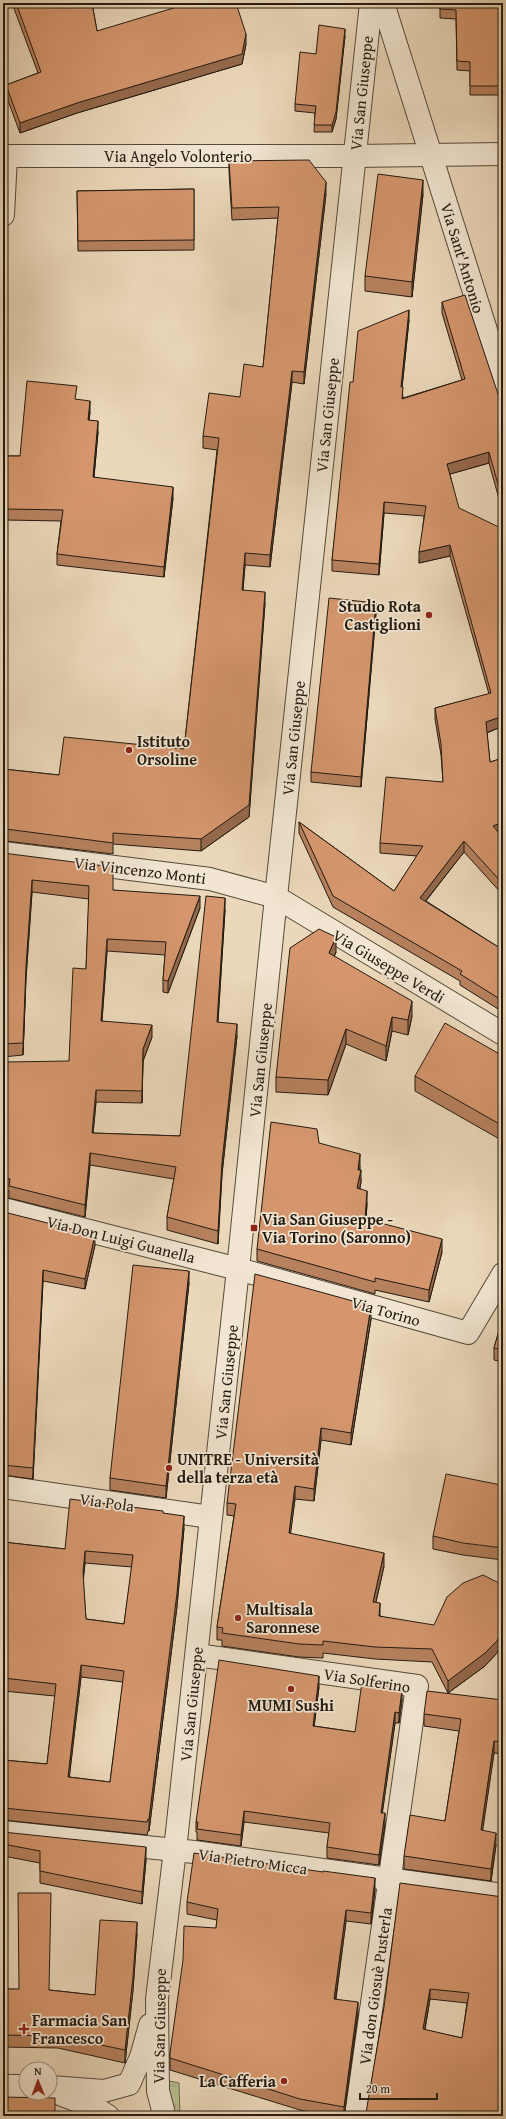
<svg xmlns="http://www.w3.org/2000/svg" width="506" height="2119" viewBox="0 0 506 2119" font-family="'Gentium Book Plus',serif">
  <defs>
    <pattern id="grass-tufts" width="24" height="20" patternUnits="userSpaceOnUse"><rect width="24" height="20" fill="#b8be8f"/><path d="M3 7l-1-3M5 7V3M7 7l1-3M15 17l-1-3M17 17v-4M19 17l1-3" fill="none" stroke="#9ea37a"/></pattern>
  </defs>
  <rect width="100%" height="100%" fill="#ebd8ba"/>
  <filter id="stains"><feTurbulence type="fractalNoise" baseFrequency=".005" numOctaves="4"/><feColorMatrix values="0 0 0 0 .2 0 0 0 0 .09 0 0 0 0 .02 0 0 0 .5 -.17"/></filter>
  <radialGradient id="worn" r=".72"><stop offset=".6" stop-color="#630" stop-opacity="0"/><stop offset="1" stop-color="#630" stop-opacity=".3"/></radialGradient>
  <!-- grass -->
  <path fill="url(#grass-tufts)" stroke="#6e6c50" d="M169 2081 179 2083 180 2116H171Z"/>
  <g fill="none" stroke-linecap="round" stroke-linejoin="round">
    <defs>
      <g id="minor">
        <path d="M383 3 503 384"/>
        <path d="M3 156H354L503 154"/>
        <path d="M3 215 6 156"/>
        <path d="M3 853 210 879 276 897 503 1034"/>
        <path d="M3 1209 238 1269 468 1333 503 1274"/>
        <path d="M3 1487 210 1517"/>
        <path d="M197 1655 417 1686 356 2116"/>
        <path d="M3 1832 194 1852 503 1895"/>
        <path d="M3 2086H26"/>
        <path d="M50 2087 104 2091 129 2084 141 2057 150 2025"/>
        <path d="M62 2095 94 2107 108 2116"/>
        <path d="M161 2116 163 2110 158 2091 157 1999 175 1850 238 1269 276 897 371 3"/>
      </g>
    </defs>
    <!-- minor casing -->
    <use href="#minor" stroke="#554a3b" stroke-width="24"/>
    <!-- minor -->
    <use href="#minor" stroke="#f2e6d2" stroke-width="22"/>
  </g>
  <!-- wall -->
  <g fill="#b7815e" stroke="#231a11" fill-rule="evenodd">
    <path d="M12 3H92L97 31 246 44 242 64 77 113 20 133 6 95V85L38 73Z"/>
    <path d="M440 3H503V95H470V71L457 70 456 19 440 18Z"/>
    <path d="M345 36 336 119 332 132H314L315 113 295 111V104Z"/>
    <path d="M229 161 326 194 304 384 292 382 270 567 245 565 243 590 265 603 249 817 201 851 113 844V854L6 841 3 836V769L59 775 184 749 217 450 203 448V436L240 397 263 367 278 218 232 220 229 172Z"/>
    <path d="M194 189V250L78 251 77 191Z"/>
    <path d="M423 194 412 297 365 291V276Z"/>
    <path d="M442 302 503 409V513L489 463 450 474 503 726 487 733 490 762 503 758V833L500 834 503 838V895L464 852 426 901 503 950V1012L460 985V981L333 907 299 833V822L394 891 417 856 380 853V843L443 782 441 755 435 719V708L489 694 450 556 419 563 424 516 384 513 379 575 332 571V560L353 382 409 320 402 387 403 398 462 380 442 313Z"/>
    <path d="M77 399 90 412 89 420 98 432 94 477 173 498 164 577 57 565V554L61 521 6 520V456H20Z"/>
    <path d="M376 613 361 787 311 782V772Z"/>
    <path d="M3 853 113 890 200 908 168 993 163 992V980L165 955 107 951 102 1021 152 1037 143 1061 142 1103 96 1102 93 1133 180 1136 225 910 218 1022 237 1036 222 1174 218 1244 167 1230V1217L174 1179 90 1165 85 1217 9 1198V1191L3 1190V1152L69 1061 86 969 89 899 32 892 26 978 23 1055 3 1057Z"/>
    <path d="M336 952 334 956 412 1016 408 1035 392 1031 386 1061 346 1044 328 1095 276 1092V1077Z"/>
    <path d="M503 1056V1141L415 1091V1076Z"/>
    <path d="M319 1143 360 1167V1170L361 1182 360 1188 367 1204 366 1219 442 1252 429 1302 375 1290V1294L257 1261V1249Z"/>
    <path d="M3 1217 95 1245 85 1289 43 1281 33 1479 3 1475V1340H5L7 1273 3 1272Z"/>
    <path d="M189 1283 166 1498 110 1490V1478Z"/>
    <path d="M503 1317V1362L494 1360V1348Z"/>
    <path d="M371 1319 351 1445 321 1440 314 1501 295 1499 290 1534 384 1566 376 1602 380 1616 497 1653 485 1666 448 1693 432 1662 375 1659 323 1653V1658L299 1657 222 1646V1640H217V1627L234 1516 227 1515V1503Z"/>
    <path d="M503 1482V1560L463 1555 433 1549V1536L501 1485Z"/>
    <path d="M163 1513 184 1528 177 1606 149 1831H148L147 1835 3 1820V1760L47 1764 55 1696 3 1691V1542L65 1549ZM85 1563 132 1567 124 1624 86 1619 83 1579ZM81 1677 123 1682 110 1782 69 1777Z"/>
    <path d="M319 1687 314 1726 355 1732 398 1689 402 1700 399 1723H395L382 1813 385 1824 379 1865 327 1858V1847L329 1833 244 1822 241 1846 197 1840V1832H196V1822Z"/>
    <path d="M503 1700V1754L494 1753 482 1830 496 1845 491 1881 404 1869V1856L445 1821 459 1731 424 1726V1714Z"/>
    <path d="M3 1832 146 1860 142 1904 40 1883V1863L3 1856Z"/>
    <path d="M375 1890 371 1924 346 1921 336 1999 358 2013 344 2116H330L300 2110 170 2070V2053L216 1928 217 1920 187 1914V1902Z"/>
    <path d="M503 1897V2116H366L384 2007ZM430 1999 467 2003 462 2038 425 2030Z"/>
    <path d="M137 1934 133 1990 125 2063 58 2048 3 2047V1989L49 1990 95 1995Z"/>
  </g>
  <!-- shaded-wall -->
  <g fill="#95694c" stroke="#231a11">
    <path d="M345 29V36L336 119 332 132V125Z"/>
    <path d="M246 34V44L242 64 77 113 20 133V123Z"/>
    <path d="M423 180V194L412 297V282Z"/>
    <path d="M326 182V194L304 384V372Z"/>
    <path d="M409 310V320L401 398V387Z"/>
    <path d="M292 371V382L270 567V555Z"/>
    <path d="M90 401V412L88 431V420Z"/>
    <path d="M98 421V432L93 488V477Z"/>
    <path d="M489 452V463L447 475V464Z"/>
    <path d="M173 487V498L164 577V567Z"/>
    <path d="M384 502V513L379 575V564Z"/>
    <path d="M450 545V556L419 563V552Z"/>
    <path d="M245 553V565L242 601V590Z"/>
    <path d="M265 592V603L249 817 201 851V839Z"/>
    <path d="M376 603V613L361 787V777Z"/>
    <path d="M503 716V726L486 733V722Z"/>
    <path d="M503 822V833L493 837V826Z"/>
    <path d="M464 841V852L420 908V898Z"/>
    <path d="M32 880V892L26 978 23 1055 26 966Z"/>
    <path d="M200 896V908L168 993V981Z"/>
    <path d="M225 898V910L217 1034V1022Z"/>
    <path d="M336 937V952L329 968V953Z"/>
    <path d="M107 939V951L101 1033V1021Z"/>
    <path d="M412 1001V1016L408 1035V1020Z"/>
    <path d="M392 1017V1031L386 1061V1046Z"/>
    <path d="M237 1024V1036L222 1174 218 1244V1231L222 1162Z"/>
    <path d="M152 1025V1037L143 1061 142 1103 143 1049Z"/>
    <path d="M346 1029V1044L328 1095V1080Z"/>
    <path d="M96 1090V1102L92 1145V1133Z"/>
    <path d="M90 1153V1165L85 1217V1205Z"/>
    <path d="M360 1154V1167L358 1182V1170Z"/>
    <path d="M361 1170V1182L357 1200V1188Z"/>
    <path d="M367 1191V1204L365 1232V1219Z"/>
    <path d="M95 1235V1245L85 1289V1279Z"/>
    <path d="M442 1239V1252L429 1302V1290Z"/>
    <path d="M43 1270V1281L33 1479V1468Z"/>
    <path d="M189 1271V1283L166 1498V1486Z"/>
    <path d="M371 1306V1319L351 1445V1433Z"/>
    <path d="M321 1428V1440L314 1501V1489Z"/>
    <path d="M295 1486V1499L289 1546V1533Z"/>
    <path d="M184 1516V1528L177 1606 149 1831V1819Z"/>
    <path d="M85 1551V1563L83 1584V1572Z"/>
    <path d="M384 1553V1566L373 1615V1602Z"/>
    <path d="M380 1603V1615L379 1629V1616Z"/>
    <path d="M503 1626V1638L497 1653 485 1666 448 1693V1681Z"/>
    <path d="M81 1665V1677L68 1789V1777Z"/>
    <path d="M319 1676V1687L313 1736V1726Z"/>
    <path d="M402 1690V1700L399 1723V1713Z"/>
    <path d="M395 1712V1723L381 1823V1813Z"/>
    <path d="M494 1741V1753L481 1842V1830Z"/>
    <path d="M244 1811V1822L241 1846V1835Z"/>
    <path d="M385 1813V1824L379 1865V1855Z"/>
    <path d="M496 1833V1845L491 1881V1869Z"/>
    <path d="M146 1847V1860L142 1904V1892Z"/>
    <path d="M375 1878V1890L371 1924V1913Z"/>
    <path d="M346 1910V1921L334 2010V1999Z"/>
    <path d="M137 1922V1934L133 1990 125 2063V2050Z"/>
    <path d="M430 1989V1999L423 2039V2029Z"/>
    <path d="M358 2002V2013L344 2116V2107Z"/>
  </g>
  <!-- building -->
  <g fill="#d5966d" stroke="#231a11" fill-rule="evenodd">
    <path d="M16 3H92L97 31 190 3H236L246 34 242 54 77 103 20 123 6 85 41 72Z"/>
    <path d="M440 3H503V86H470V62L457 61 456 10 440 9Z"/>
    <path d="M319 25 345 29 336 112 332 125H314L316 106 295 104 300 52 316 54Z"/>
    <path d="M309 160 326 182 304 372 292 371 270 555 245 553 242 590 265 592 249 805 201 839 113 833V843L6 829 3 825V769L59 775 64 737 184 749 219 438 203 436 209 393 240 397 244 364 263 367 279 207 232 208 229 161Z"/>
    <path d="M378 174 423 180 412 282 365 276Z"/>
    <path d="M194 189V240L78 241 77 191Z"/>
    <path d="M465 295 503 409V502L489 452 447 464 459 508 503 529V716L486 722 490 762 503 758V822L493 826 503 838V884L464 841 420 898 503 950V1001L460 974 462 971 333 896 299 822 394 891 423 846 380 843 386 777 443 782 441 744 435 708 491 693 450 545 419 552 426 506 384 502 379 564 332 560 350 382H353L358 331 409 310 401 387H403L402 399 465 379 442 302Z"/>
    <path d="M27 381 77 386 75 399 90 401 88 420 98 421 93 477 173 487 164 567 57 554 63 510 6 509V456H20Z"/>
    <path d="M329 598 376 603 361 777 311 772Z"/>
    <path d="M3 853 113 867V890L200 896 168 981 163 980 166 942 107 939 101 1021 152 1025 143 1049 142 1091 96 1090 92 1133 180 1136 206 896 225 898 217 1022 237 1024 222 1162 218 1231 167 1217 176 1167 90 1153 85 1205 9 1186 10 1179 3 1178V1152L6 1062 69 1061 73 968 86 969 89 886 32 880 26 966 23 1043 3 1044Z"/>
    <path d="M319 929 336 937 329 953 412 1001 408 1020 392 1017 386 1046 346 1029 328 1080 276 1077 290 948Z"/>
    <path d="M445 1023 503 1056V1126L415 1076Z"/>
    <path d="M271 1122 317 1129 319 1143 360 1154 358 1170H361L357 1188 367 1191 365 1219 442 1239 429 1290 375 1278V1282L257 1249Z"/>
    <path d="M4 1212 95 1235 85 1279 43 1270 33 1468 3 1465V1340H5L7 1263 3 1262V1217Z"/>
    <path d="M133 1265 189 1271 166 1486 110 1478Z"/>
    <path d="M255 1274 371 1306 351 1433 321 1428 314 1489 295 1486 289 1533 384 1553 373 1602 380 1603 379 1616 434 1625 447 1597 463 1583 483 1575 501 1584 503 1588V1626L497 1641 485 1653 448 1681 432 1649 375 1647 323 1641V1645L299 1644 222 1633 223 1628 217 1627 236 1504 227 1503Z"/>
    <path d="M503 1317V1350L494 1348Z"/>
    <path d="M446 1474 501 1485 502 1482H503V1548L463 1543 433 1536Z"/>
    <path d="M70 1499 163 1511V1513L184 1516 177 1593 149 1819H148L147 1822 3 1808V1760L47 1764 56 1684 3 1678V1542L65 1549ZM85 1551 133 1555 124 1624 86 1619 83 1572ZM81 1665 124 1671 110 1782 68 1777Z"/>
    <path d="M219 1660 319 1676 313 1726 355 1732 362 1682 398 1687V1689L402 1690 399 1713 395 1712 381 1813H385L379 1855 327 1847 330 1823 244 1811 241 1835 197 1829 198 1822H196Z"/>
    <path d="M427 1691 503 1700V1742L494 1741 481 1830 496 1833 491 1869 404 1856 410 1815 445 1821 461 1719 424 1714Z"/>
    <path d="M3 1832 146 1847 142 1892 40 1871V1851L3 1844Z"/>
    <path d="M194 1853 323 1872V1871L375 1878 371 1913 346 1910 334 1999 358 2002 344 2107 300 2099 170 2058V2053L183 1960 184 1926 216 1928 218 1909 187 1902Z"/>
    <path d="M400 1883 503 1897V2116H376L366 2113 384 2007ZM430 1989 469 1993 462 2038 423 2029Z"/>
    <path d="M18 1893H51L49 1990 95 1995 100 1920 137 1922 133 1977 125 2050 58 2036 3 2035V1989H19Z"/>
    <path d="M3 2097 55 2098V2116H3Z"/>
  </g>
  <!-- markers -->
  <g fill="#8f2418" stroke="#f2e6d2" stroke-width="1.5">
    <circle cx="429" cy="615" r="4"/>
    <circle cx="129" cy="750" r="4"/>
    <rect x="250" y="1224" width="8" height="8" rx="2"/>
    <circle cx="169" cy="1468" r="4"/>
    <circle cx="238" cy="1618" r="4"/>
    <circle cx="291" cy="1689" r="4"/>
    <path d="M22 2023h4v4h4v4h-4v4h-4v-4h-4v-4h4z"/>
    <circle cx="284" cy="2081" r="4"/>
  </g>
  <g text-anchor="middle" stroke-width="3.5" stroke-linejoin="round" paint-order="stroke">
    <!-- street labels -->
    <g font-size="16" fill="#231a11" stroke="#f2e6d2">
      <text transform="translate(361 93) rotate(-84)" y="6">Via San Giuseppe</text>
      <text x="178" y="162">Via Angelo Volonterio</text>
      <text transform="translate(463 258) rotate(73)" y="6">Via Sant'Antonio</text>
      <text transform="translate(327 415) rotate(-84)" y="6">Via San Giuseppe</text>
      <text transform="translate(293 738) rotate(-84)" y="6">Via San Giuseppe</text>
      <text transform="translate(140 870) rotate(7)" y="6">Via Vincenzo Monti</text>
      <text transform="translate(389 966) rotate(31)" y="6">Via Giuseppe Verdi</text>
      <text transform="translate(260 1060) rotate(-84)" y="6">Via San Giuseppe</text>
      <text transform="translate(121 1239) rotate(14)" y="6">Via Don Luigi Guanella</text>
      <text transform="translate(386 1311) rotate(16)" y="6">Via Torino</text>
      <text transform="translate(226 1382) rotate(-84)" y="6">Via San Giuseppe</text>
      <text transform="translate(107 1502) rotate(8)" y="6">Via Pola</text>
      <text transform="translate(367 1680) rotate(9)" y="6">Via Solferino</text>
      <text transform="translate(191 1704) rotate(-84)" y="6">Via San Giuseppe</text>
      <text transform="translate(253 1861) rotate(8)" y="6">Via Pietro Micca</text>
      <text transform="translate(375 1986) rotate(-82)" y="6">Via don Giosuè Pusterla</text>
      <text transform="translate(159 2026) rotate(-89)" y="6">Via San Giuseppe</text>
    </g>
    <!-- poi labels -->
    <g font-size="16" font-weight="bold" fill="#231a11" stroke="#f2e6d2" text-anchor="start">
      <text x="421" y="612" text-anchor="end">Studio Rota<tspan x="421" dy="18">Castiglioni</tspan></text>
      <text x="137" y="747">Istituto<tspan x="137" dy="18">Orsoline</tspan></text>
      <text x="262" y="1225">Via San Giuseppe -<tspan x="262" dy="18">Via Torino (Saronno)</tspan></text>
      <text x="177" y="1465">UNITRE - Università<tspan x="177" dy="18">della terza età</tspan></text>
      <text x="246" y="1615">Multisala<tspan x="246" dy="18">Saronnese</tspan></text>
      <text x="291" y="1711" text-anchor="middle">MUMI Sushi</text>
      <text x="32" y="2026">Farmacia San<tspan x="32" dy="18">Francesco</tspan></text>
      <text x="276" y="2087" text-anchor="end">La Cafferia</text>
    </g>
  </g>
  <!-- margin -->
  <rect width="506" height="2119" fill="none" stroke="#ebd8ba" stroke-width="16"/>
  <rect x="4" y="4" width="498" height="2111" fill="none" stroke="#231a11" stroke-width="2"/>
  <rect x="8" y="8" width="490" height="2103" fill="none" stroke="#231a11"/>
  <!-- north arrow -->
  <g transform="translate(38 2081) rotate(359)"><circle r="19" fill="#f2e6d2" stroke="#9f9485"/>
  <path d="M0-3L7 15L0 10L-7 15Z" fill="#8f2418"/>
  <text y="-6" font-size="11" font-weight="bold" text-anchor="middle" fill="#231a11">N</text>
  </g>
  <!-- scale -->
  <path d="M360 2093v6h77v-6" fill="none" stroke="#231a11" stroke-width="2"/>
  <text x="366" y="2093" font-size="12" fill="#231a11" stroke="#f2e6d2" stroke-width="3" paint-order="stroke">20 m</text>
  <rect width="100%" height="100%" filter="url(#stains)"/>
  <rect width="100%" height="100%" fill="url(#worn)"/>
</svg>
